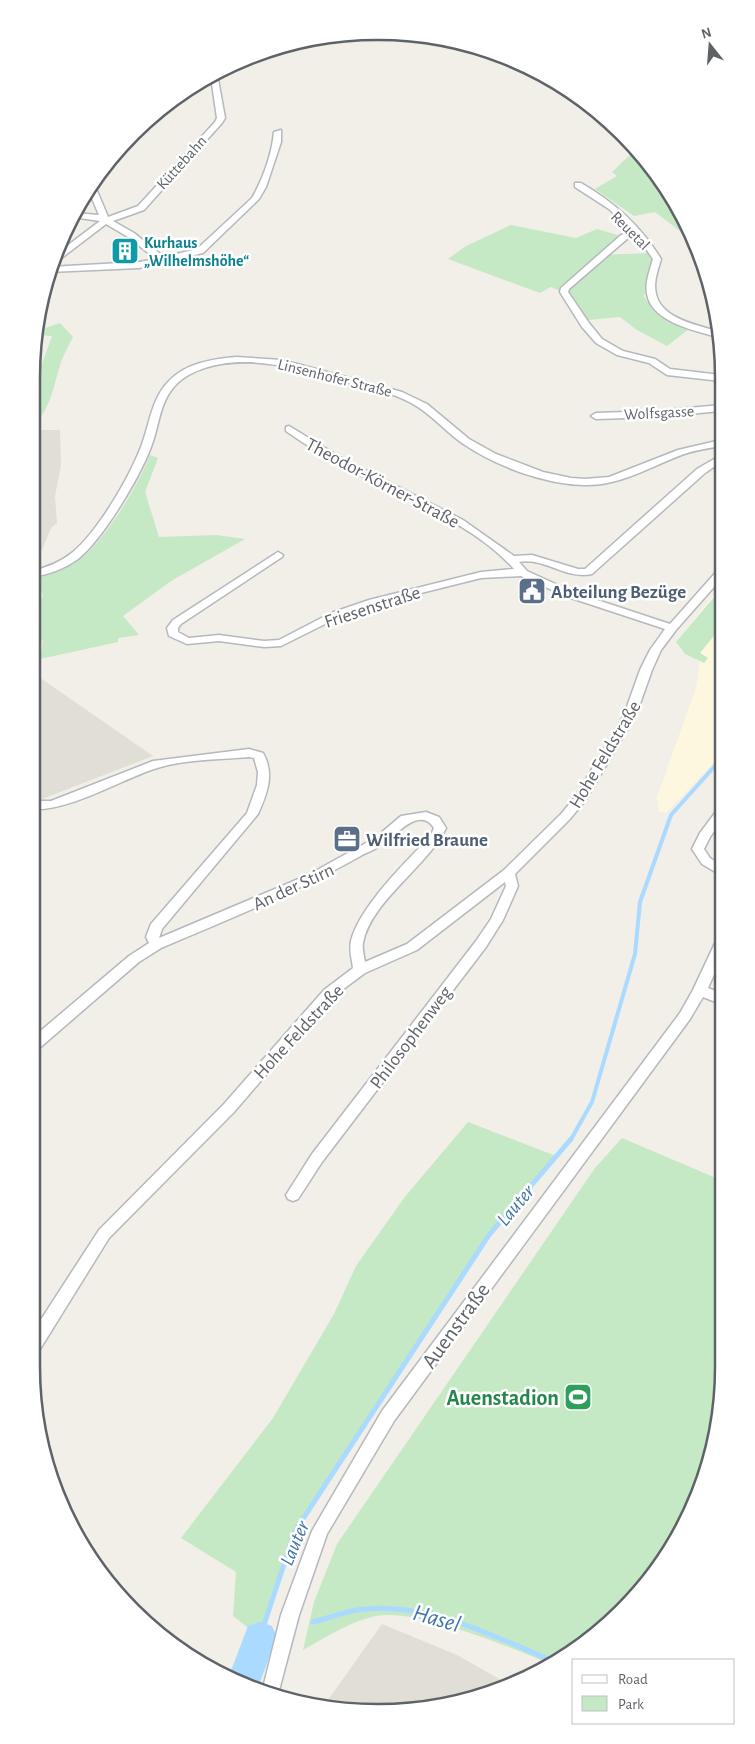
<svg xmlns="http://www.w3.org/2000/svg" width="755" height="1744" viewBox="0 0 755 1744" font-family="'Alegreya Sans',sans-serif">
  <rect width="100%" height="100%" fill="#f1efe8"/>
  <!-- commercial -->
  <path fill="#fef7e0" d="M721 586 722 754 666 813 659 811 657 797 696 688 700 662 681 650 676 642Z"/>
  <!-- education -->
  <g fill="#e1ded6">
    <path d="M31 430H60L61 465 55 496 57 523 51 528 42 550 31 556Z"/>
    <path d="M31 631 42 641 36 675 153 756 37 801 31 799Z"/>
    <path d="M382 1624 457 1655 510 1685 489 1694 423 1710 323 1707Z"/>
  </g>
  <!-- green -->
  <g fill="#c5e8c5">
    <path d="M631 154 652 166 697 244 655 212 634 216 595 189 617 176 612 172Z"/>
    <path d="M511 225 576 238 597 229 621 236 601 255 650 253 652 259 644 296C654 315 670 320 689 329L667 346 637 330 620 317 578 321 558 290 551 287 540 293 448 259 466 246Z"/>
    <path d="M60 323 73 337C69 345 64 354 61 362 53 387 51 410 31 428V397L35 384 31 381 32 372H39L52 336 38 335 39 330Z"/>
    <path d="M150 455 158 458 145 492 159 537 216 535 245 539 171 581 123 616 139 635 118 638V642L40 659 43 641 31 630V610L35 609 43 596 40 589 31 588V579C50 576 70 568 84 556 108 535 139 484 150 455Z"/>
    <path d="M721 589 722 626 700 653 708 658 704 663 685 654 676 642Z"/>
    <path d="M468 1122 556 1156 489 1235 295 1531 260 1637 233 1616 236 1572 181 1538 273 1418 334 1314 356 1266 404 1198Z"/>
    <path d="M622 1138 723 1181 724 1366 705 1478 677 1539 638 1595 553 1665C511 1648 419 1608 376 1616 350 1621 325 1638 303 1650L314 1602 337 1544 595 1168Z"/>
  </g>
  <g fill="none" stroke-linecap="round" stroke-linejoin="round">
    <!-- stream-far1 -->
    <path stroke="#aadaff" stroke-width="4" d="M570 1141 592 1102 635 954 640 902 671 815 722 758"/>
    <!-- stream -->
    <g stroke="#aadaff" stroke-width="5">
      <path d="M313 1622C330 1618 347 1610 365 1609 432 1603 495 1637 555 1662"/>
      <path d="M260 1637 295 1531 489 1235 571 1139"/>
    </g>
    <!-- river -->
    <path fill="#aadaff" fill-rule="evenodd" d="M260 1622 272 1626 277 1637 258 1687 229 1676 248 1626Z"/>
    <defs>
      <g id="minor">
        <path d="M211 77 218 79 225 118 222 123 144 210 113 221 134 233 164 257 197 249 252 198C263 179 272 154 274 132L281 130V142L266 187 259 199 203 253 139 268 49 272V267L139 262 156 259 128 237 106 224 55 263H51L55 255 100 221 72 217 74 213 99 215 88 189 92 184 95 186 108 217 138 206 215 122 217 118Z"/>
        <path d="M575 183H581C614 202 641 226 661 259 658 270 653 282 656 294 661 319 700 326 721 332V338C697 331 652 323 647 294 645 282 650 270 653 259L637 236 627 239 569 289 568 292 589 323 602 339 623 351 655 359 670 369 721 375V381L667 375 649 363 617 355 596 343 582 327 560 292 561 288 621 235 633 232 609 209 575 187Z"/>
        <path d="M236 357 282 360 402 392 427 404 469 439 496 454 543 472 571 478 585 479 609 477 678 450 721 440V446C709 448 696 450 684 454 651 466 621 486 584 485 543 484 496 466 462 443 445 431 431 414 413 404 392 392 368 388 345 382 304 371 263 357 221 364 204 367 184 374 173 388 159 405 159 427 151 447 140 477 103 539 78 559 64 569 48 575 31 577V571C46 568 61 562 73 552 98 531 129 478 141 447 150 424 151 399 169 381 186 363 213 359 236 357Z"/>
        <path d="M721 405V411L656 417 596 419 591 416 596 413 656 411Z"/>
        <path d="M289 426 340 457 463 520 514 556 532 555 578 569H585L697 469 721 455V462L705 473 592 574C566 580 544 557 519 562L527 571 573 592 670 624 717 571 721 570V579L676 630 661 650 652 670 636 715 585 801 569 820 515 874 518 886 503 920 486 947 322 1162 298 1199 293 1201 288 1199 286 1195 312 1154 476 941 491 919 506 886 505 882 417 950 365 973 334 996 234 1112 109 1238 37 1354 31 1355V1335L99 1230 224 1104 324 990 353 968C352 960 349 950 351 941 359 908 405 862 430 837L434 828C420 806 397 834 384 843 378 848 371 851 364 854 299 891 229 919 161 948L139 962 36 1051 31 1052V1039L129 956 149 943 146 937 151 924 247 813 257 785 258 772 254 758 249 757C218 760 183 759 154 769 118 781 68 812 31 809V801H51L153 761 249 749 263 753C275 774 267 794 258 814L162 929 159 938 308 875 375 838 401 816 426 812 439 817 446 828C429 865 370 902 363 943 362 949 364 956 365 962L407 944 504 870 561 814 576 796 624 715 640 670 650 650 665 629 565 596 521 576 481 578 377 604 339 617 281 646 264 647 219 641 187 644 169 636 167 628 173 620 278 552 283 555 282 557 181 624 178 628V632L189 638 219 635 264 641 279 640 331 613 369 600 481 572 514 569C475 525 409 500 358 474 332 462 309 447 286 431V427Z"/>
        <path d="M722 808V820L710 837 704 849 710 858 722 866V876L702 864 692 849 700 833 718 809Z"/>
        <path d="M722 935 723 954 708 988 723 994V1005L703 997 690 1019 394 1421 327 1534 299 1615 278 1694 263 1688 281 1615 312 1531 382 1411 680 1013 693 990 717 939Z"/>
      </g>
    </defs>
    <!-- minor casing -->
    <use href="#minor" stroke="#b5b8bc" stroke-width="3"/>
    <!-- minor -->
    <use href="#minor" fill="#fff" fill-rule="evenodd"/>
  </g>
  <!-- icons -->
  <defs>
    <symbol id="building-square" viewBox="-11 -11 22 22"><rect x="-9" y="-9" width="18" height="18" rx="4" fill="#0f9aa8" stroke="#fff"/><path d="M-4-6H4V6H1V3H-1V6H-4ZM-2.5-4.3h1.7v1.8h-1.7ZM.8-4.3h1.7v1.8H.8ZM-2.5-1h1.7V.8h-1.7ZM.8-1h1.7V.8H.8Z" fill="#fff"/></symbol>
    <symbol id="civic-square" viewBox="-11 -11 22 22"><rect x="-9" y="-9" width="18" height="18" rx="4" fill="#5c6f8a" stroke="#fff"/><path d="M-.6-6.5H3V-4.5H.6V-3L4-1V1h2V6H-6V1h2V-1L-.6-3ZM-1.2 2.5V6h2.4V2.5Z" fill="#fff"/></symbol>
    <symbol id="office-square" viewBox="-11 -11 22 22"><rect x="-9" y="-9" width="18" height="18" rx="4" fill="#5c6f8a" stroke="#fff"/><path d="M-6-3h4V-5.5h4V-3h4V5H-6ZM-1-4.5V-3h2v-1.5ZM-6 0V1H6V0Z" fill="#fff"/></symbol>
    <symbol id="stadium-square" viewBox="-11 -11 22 22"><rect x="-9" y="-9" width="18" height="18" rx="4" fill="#2e9e5b" stroke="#fff"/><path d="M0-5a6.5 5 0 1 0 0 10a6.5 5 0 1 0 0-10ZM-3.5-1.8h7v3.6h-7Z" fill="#fff"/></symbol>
  </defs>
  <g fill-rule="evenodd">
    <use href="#building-square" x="109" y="235" width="32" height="32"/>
    <use href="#civic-square" x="516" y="575" width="32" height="32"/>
    <use href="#office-square" x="331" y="823" width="32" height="32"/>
    <use href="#stadium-square" x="562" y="1381" width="32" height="32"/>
  </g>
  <g text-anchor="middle" stroke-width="5" stroke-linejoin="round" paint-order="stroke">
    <!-- far-street labels -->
    <g font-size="16" fill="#5f6368" stroke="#fff">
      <text transform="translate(181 162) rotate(-48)" y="6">Küttebahn</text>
      <text transform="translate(631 230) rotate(45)" y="6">Reuetal</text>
      <text transform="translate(335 377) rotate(14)" y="6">Linsenhofer Straße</text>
      <text transform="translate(659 412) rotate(-3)" y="6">Wolfsgasse</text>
    </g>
    <!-- far-culture labels -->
    <g font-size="16" font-weight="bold" fill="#0d838f" stroke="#fff" text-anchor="start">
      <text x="144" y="248">Kurhaus<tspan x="144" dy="18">„Wilhelmshöhe“</tspan></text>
    </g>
    <!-- street labels -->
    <g font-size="19" fill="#5f6368" stroke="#fff">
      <text transform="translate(383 482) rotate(28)" y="7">Theodor-Körner-Straße</text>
      <text transform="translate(372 606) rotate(-18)" y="7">Friesenstraße</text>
      <text transform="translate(604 754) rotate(-59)" y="7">Hohe Feldstraße</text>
      <text transform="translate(293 886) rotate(-25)" y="7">An der Stirn</text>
      <text transform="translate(298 1031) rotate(-47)" y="7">Hohe Feldstraße</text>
      <text transform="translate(410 1037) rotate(-53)" y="7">Philosophenweg</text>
    </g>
    <!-- service labels -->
    <g font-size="19" font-weight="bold" fill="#4e5e75" stroke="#fff" text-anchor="start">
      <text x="551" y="598">Abteilung Bezüge</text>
      <text x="366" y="846">Wilfried Braune</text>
    </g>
    <!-- water labels -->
    <g font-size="20" font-style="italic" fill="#4174aa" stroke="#fff">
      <text transform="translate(515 1205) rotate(-50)" y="7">Lauter</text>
      <text transform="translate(294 1543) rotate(-67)" y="7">Lauter</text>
    </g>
    <!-- near-street labels -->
    <g font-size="22" fill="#5f6368" stroke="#fff">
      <text transform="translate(455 1325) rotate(-54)" y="8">Auenstraße</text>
    </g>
    <!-- near-leisure labels -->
    <g font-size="22" font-weight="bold" fill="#27864d" stroke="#fff" text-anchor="end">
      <text x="559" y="1405">Auenstadion</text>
    </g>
    <!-- near-water labels -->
    <g font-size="24" font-style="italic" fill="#4174aa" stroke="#fff">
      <text transform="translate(437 1618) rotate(16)" y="8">Hasel</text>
    </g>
  </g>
  <!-- crop -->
  <path d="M0 0H755V1744H0ZM377 40H378A337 337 0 0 1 715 377V1367A337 337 0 0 1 378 1704H377A337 337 0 0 1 40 1367V377A337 337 0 0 1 377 40Z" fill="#fff" fill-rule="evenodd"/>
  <path fill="none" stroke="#5f6368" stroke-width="2.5" d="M377 40H378A337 337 0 0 1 715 377V1367A337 337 0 0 1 378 1704H377A337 337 0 0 1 40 1367V377A337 337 0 0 1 377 40Z"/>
  <!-- legend -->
  <rect x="572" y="1659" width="162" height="65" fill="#ffffff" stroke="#bfc1c3"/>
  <rect x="582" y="1675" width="25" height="8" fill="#ffffff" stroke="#bfc1c3"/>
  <text x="618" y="1684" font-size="15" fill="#5f6368">Road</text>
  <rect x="582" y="1696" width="25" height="15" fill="#c5e8c5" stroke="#bfc1c3"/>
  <text x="618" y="1709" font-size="15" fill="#5f6368">Park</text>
  <!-- north arrow -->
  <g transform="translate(710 45) rotate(343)" stroke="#ffffff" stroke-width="4" paint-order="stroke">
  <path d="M0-4L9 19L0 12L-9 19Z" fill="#5f6368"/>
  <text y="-8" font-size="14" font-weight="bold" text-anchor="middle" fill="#5f6368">N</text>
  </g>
</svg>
